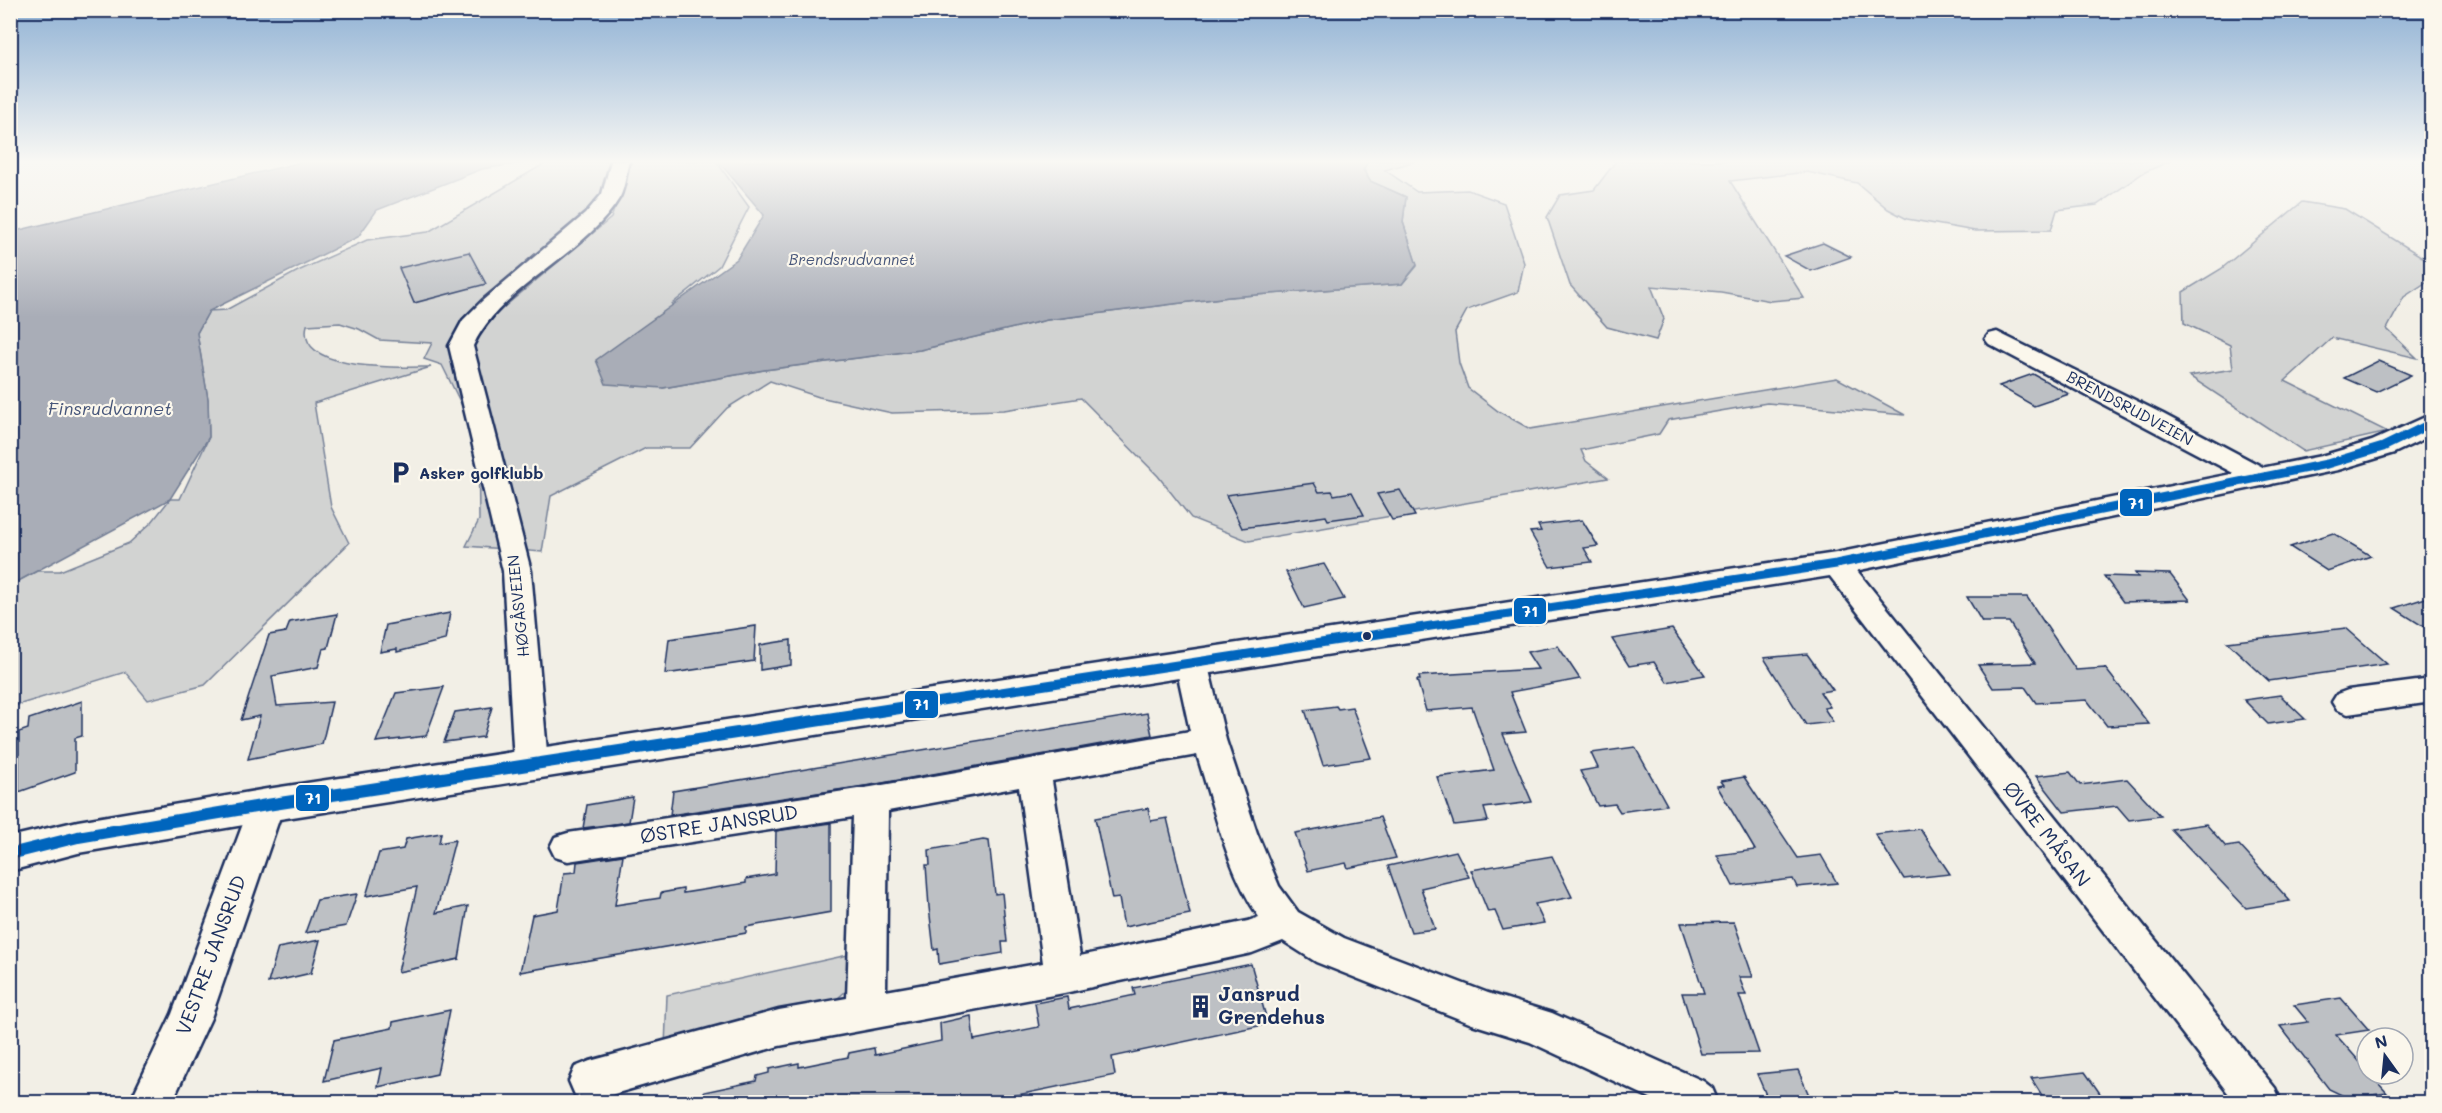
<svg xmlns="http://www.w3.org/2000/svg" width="2442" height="1113" viewBox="0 0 2442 1113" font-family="Mali,sans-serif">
  <rect width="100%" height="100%" fill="#f2efe6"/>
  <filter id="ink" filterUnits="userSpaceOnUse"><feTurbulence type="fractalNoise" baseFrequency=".0167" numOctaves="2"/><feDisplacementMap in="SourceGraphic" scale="12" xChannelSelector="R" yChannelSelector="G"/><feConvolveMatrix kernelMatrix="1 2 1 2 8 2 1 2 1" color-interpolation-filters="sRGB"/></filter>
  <g filter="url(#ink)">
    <!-- green -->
    <g fill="#d2d3d2" stroke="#768198" stroke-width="1.5">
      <path d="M549 161H626L606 212 491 313 498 312 611 218 632 161H716L749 207 719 266 672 304 663 388 764 370 920 350 1047 320 1229 297 1402 284 1417 266 1403 222 1406 197 1370 181 1364 169 1368 161H1416L1385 170 1417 192 1468 190 1504 203 1524 263 1518 292 1467 310 1455 332 1459 363 1468 388 1498 411 1530 429 1837 378 1905 415 1767 403 1668 420 1659 434 1581 450 1586 461 1608 478 1249 541 1191 518 1158 476 1081 398 1004 410 892 413 819 397 770 381 727 408 690 448H646L551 496 542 552 466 546 479 520 478 438 442 365 424 359 432 343 379 340 359 329 340 323 307 325C295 373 402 367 431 367L314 403 331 507 349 543 205 685 148 700 125 672 11 707V585L37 571H60L129 543 152 522 170 499H180L209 437 208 399 197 333 209 311 226 310 298 271 367 240 428 232Z"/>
      <path d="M1616 161H2170L2143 173 2097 205 2057 210 2051 230 1975 231 1907 219 1888 209 1857 183 1807 172 1730 181 1804 298 1771 301 1721 292 1651 286 1664 319 1656 340 1607 327 1570 285 1547 217 1560 195 1594 190Z"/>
      <path d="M2302 202 2345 209 2432 263 2431 279 2404 297 2387 329 2417 358 2332 338 2285 381 2388 432 2303 451 2189 376 2233 369 2230 345 2184 323 2183 292 2221 269Z"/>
      <path d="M857 953 854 984 831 1004 665 1047 667 995Z"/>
    </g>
    <!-- water -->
    <g fill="#a9adb7" stroke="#707b93" stroke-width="1.5">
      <path d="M306 161H535L482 169 377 210 358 237 209 311 197 333 208 399 209 437 170 499 11 585V232Z"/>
      <path d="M718 161H1368L1363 170 1370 181 1406 197 1403 222 1417 265 1402 284 1229 297 1047 320 920 350 764 370 663 388 606 384 596 360 737 259 764 215Z"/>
    </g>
    <!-- building -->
    <g fill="#bdc0c4" stroke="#1b2f5e" stroke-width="1.5">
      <path d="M1823 243 1851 257 1811 271 1784 256Z"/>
      <path d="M469 252 486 284 414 303 399 268Z"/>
      <path d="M2378 361 2411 375 2376 392 2344 378Z"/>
      <path d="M2033 374 2069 394 2034 406 1999 386Z"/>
      <path d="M1314 483 1319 492 1332 491 1334 495 1352 492 1364 515 1328 520 1326 516 1242 528 1226 495Z"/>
      <path d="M1400 490 1415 516 1392 520 1377 494Z"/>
      <path d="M1582 520 1598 546 1584 548 1592 562 1550 567 1530 532 1541 531 1538 525Z"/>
      <path d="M2333 533 2371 556 2327 571 2290 547Z"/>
      <path d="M1324 564 1344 599 1304 608 1286 572Z"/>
      <path d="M2135 573 2170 574 2190 600 2123 602 2104 576 2138 577Z"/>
      <path d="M2432 596V632L2394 608Z"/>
      <path d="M1967 597H2027L2076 670 2105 668 2149 724 2107 726 2087 700 2036 703 2025 687 1993 688 1978 665 2035 663 2009 622H1982Z"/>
      <path d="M450 613 445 640 397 652V649L380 652 386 625Z"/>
      <path d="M337 614 328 648 323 649 318 667 272 676 277 706 332 702 322 744 248 759 260 716 241 720 269 635 286 632 290 622Z"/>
      <path d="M756 626 754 661 665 674 669 639Z"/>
      <path d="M2346 628 2387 664 2269 681 2227 642Z"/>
      <path d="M1672 629 1705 675 1667 682 1654 662 1629 666 1612 639Z"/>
      <path d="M791 640V665L760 670V645Z"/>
      <path d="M1558 646 1580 679 1510 692 1526 732 1503 734 1532 802 1484 808 1488 821 1454 825 1437 777 1494 770 1472 707 1426 711 1417 680H1420L1419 676 1538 669 1527 652Z"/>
      <path d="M1807 654 1833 690 1820 692 1830 707 1824 708 1833 722 1806 725 1764 658Z"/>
      <path d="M444 687 426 736 376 742 396 693Z"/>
      <path d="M2280 695 2305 719 2268 724 2244 700Z"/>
      <path d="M82 701V736L75 738V772L19 792V732L28 729 29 719Z"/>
      <path d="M1336 706 1338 709 1352 707 1371 758 1323 765 1305 710Z"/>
      <path d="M492 707 483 737 444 742 455 712Z"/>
      <path d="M1147 713 1152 735 871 785 670 815 673 791Z"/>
      <path d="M1635 747 1667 805 1620 812 1615 804 1598 806 1580 771 1598 768 1591 753Z"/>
      <path d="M2070 772 2080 785 2127 779 2161 816 2129 820 2117 806 2064 812 2036 776Z"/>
      <path d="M1744 777 1798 858 1821 855 1837 883 1797 887 1793 879 1733 886 1717 855 1755 850 1717 786 1724 785 1721 781Z"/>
      <path d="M633 797 629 822 583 828 587 805Z"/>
      <path d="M1148 808 1151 821 1167 818 1190 914 1124 927 1119 898 1112 899 1095 818Z"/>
      <path d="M1380 817 1396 858 1348 868 1346 863 1308 871 1295 833Z"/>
      <path d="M831 823V912L746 927V933L520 972 532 915 558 910 564 873 576 872 577 862 623 855 615 905 660 898 661 893 683 889V893L746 883V879L775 874 776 831Z"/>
      <path d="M2206 824 2226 847 2239 845 2290 901 2246 908 2171 829Z"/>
      <path d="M1920 829 1950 874 1904 879 1875 834Z"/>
      <path d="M441 833 439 843 455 840 436 913 468 906 459 959 398 972 417 887 366 896 379 853 403 849 406 839Z"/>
      <path d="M983 840 989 841 995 894 1002 893 1007 942H1002L1003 953 939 964 938 949 934 950 929 907 926 865H930L929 850Z"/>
      <path d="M1456 851 1469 877 1421 888 1435 929 1411 932 1388 866Z"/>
      <path d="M1552 856 1572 897 1535 904 1544 923 1503 930 1495 911 1488 912 1471 870Z"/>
      <path d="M357 894 346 926 305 933 317 900Z"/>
      <path d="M1734 922 1753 977H1739L1746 995H1739L1759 1053 1701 1054 1682 993H1704L1681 923Z"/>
      <path d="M320 940 311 973 268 983 278 948Z"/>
      <path d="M1251 964 1268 1024 1112 1057 1115 1075 984 1102H705L704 1092 756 1081 757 1076 769 1073V1069L799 1063V1067L848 1057 849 1053 874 1048 875 1055 941 1041 940 1023 971 1016 974 1040 1039 1027 1035 1003 1067 997 1069 1009 1135 995 1133 988Z"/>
      <path d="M2341 998 2369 1030 2336 1035 2367 1070V1074H2370L2387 1093 2371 1095 2377 1102H2356L2329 1089 2280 1026 2308 1022 2294 1005Z"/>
      <path d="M450 1010 437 1074 378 1087 382 1068 324 1081 334 1040 392 1028 393 1022Z"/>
      <path d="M1798 1070 1812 1102H1769L1757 1074Z"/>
      <path d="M2085 1072 2106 1102H2046L2031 1078Z"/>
    </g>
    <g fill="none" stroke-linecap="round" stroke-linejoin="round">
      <defs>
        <g id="street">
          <path d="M611 161H629C626 172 625 187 620 197 586 255 501 285 473 346L531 571 548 763 543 772 531 776 519 772 514 763 503 571 449 346 463 320 482 301 585 214 602 194Z"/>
          <path d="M1997 332 2163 414 2272 472 2276 478 2272 484 2263 486 2254 484 1989 344 1985 339 1989 334Z"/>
          <path d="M1836 555 1846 557 2275 1088 2281 1102H2235L1826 571 1822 564 1826 557Z"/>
          <path d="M1191 651 1202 654 1207 662 1226 740 1257 833 1279 886 1298 912 1344 938 1488 993 1552 1013 1703 1081 1712 1088 1718 1102H1659L1530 1042 1472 1024 1316 962 1283 941 1252 953 1064 993 779 1046 590 1101 575 1095 569 1081 575 1067 590 1061 779 1010 847 998 853 817 568 861 555 857 550 847 555 837 568 833 871 787 1190 731 1175 662 1180 654ZM1197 755C1214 808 1227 871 1259 917L1248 921 1080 956 1052 781ZM1019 787 1043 963 886 991 888 811Z"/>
          <path d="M2432 679V702L2348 714 2337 710 2332 702 2337 694 2348 690Z"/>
          <path d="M267 791 279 795 284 805 211 1018 172 1102H130L172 1014 250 805 255 795Z"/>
        </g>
        <path id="secondary" d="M2432 414V435L2394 453 2338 470 1836 575 267 821 78 853 10 871V837L78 821 267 789 1836 553 2321 456 2372 441Z"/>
      </defs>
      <!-- street casing -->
      <use href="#street" stroke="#1b2f5e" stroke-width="5"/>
      <!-- secondary casing -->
      <use href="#secondary" stroke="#1b2f5e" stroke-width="5"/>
      <!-- street -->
      <use href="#street" fill="#fbf7ec" fill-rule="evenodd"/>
      <!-- secondary -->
      <use href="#secondary" fill="#fbf7ec" fill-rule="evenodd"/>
      <defs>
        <path id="bus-1-far1" d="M909 706 1836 564 2327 464 2383 447 2432 423"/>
        <path id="bus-1" d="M10 854 78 837 267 805 919 705"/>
      </defs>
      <!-- bus-1-far1 casing -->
      <use href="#bus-1-far1" stroke="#fbf7ec" stroke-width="14"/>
      <!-- bus-1 casing -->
      <use href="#bus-1" stroke="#fbf7ec" stroke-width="16"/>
      <!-- bus-1-far1 -->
      <use href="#bus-1-far1" stroke="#0065bd" stroke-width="9"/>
      <!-- bus-1 -->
      <use href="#bus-1" stroke="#0065bd" stroke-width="12"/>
    </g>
  </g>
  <!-- sky -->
  <linearGradient id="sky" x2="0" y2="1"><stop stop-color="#8fb1d4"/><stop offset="0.51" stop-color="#f9f8f4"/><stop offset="1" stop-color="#f9f8f4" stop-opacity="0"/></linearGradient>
  <rect width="2442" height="317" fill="url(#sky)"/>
  <!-- icons -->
  <defs>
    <symbol id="parking-bare" viewBox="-9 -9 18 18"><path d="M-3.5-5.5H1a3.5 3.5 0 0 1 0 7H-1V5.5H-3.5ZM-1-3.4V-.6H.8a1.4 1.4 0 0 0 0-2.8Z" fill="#1b2f5e" stroke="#fbf7ec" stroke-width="2.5" paint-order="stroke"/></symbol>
    <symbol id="building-bare" viewBox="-9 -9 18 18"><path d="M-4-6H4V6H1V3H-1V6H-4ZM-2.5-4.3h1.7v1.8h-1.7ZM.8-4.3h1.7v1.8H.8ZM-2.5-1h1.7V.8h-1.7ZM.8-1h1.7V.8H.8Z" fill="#1b2f5e" stroke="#fbf7ec" stroke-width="2.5" paint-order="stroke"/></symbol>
  </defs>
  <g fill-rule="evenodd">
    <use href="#parking-bare" x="384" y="456" width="33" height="33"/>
    <use href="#building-bare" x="1184" y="990" width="33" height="33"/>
  </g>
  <!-- markers -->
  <circle fill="#1b2f5e" stroke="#fbf7ec" stroke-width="2" cx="1367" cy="636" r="5"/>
  <g text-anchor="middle" stroke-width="4.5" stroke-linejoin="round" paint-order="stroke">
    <!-- far-water labels -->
    <g font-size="15" font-style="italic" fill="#465579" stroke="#fbf7ec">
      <text x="852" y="265">Brendsrudvannet</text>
    </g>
    <!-- street labels -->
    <g font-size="16" fill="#1b2f5e" stroke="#fbf7ec">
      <text transform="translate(2130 408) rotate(28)" y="6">BRENDSRUDVEIEN</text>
      <text transform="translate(518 606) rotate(-96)" y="6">HØGÅSVEIEN</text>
    </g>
    <!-- poi labels -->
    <g font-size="16" font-weight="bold" fill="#1b2f5e" stroke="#fbf7ec" text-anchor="start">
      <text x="419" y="479">Asker golfklubb</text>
    </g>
    <!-- water labels -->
    <g font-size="18" font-style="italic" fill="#465579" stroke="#fbf7ec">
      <text x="110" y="415">Finsrudvannet</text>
    </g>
    <!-- near-street labels -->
    <g font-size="20" fill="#1b2f5e" stroke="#fbf7ec">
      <text transform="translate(719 824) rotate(-9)" y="7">ØSTRE JANSRUD</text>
      <text transform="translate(2047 834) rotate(52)" y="7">ØVRE MÅSAN</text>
      <text transform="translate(211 955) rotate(-70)" y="7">VESTRE JANSRUD</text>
    </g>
    <!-- near-poi labels -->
    <g font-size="20" font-weight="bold" fill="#1b2f5e" stroke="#fbf7ec" text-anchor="start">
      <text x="1218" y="1001">Jansrud<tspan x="1218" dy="23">Grendehus</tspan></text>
    </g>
  </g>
  <g stroke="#fbf7ec" stroke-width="2">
    <rect x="2119" y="488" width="34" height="29" rx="6" fill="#0065bd"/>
    <rect x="1513" y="597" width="34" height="28" rx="6" fill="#0065bd"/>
    <rect x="904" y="690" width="35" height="29" rx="6" fill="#0065bd"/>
    <rect x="295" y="784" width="35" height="28" rx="6" fill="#0065bd"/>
  </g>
  <g font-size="16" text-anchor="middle" font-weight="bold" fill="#fff">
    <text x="2136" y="509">71</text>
    <text x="1530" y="617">71</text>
    <text x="921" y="710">71</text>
    <text x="313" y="804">71</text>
  </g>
  <!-- margin -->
  <rect width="2442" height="1113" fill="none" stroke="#fbf7ec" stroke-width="36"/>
  <rect x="18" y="18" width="2406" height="1077" fill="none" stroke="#1b2f5e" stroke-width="2" filter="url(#ink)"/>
  <!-- north arrow -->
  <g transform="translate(2385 1056) rotate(345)"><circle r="28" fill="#fbf7ec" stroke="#a1a7b3" stroke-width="1.5"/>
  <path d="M0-4.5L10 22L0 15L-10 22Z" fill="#1b2f5e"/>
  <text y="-9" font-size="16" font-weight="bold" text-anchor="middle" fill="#1b2f5e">N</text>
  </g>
</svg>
